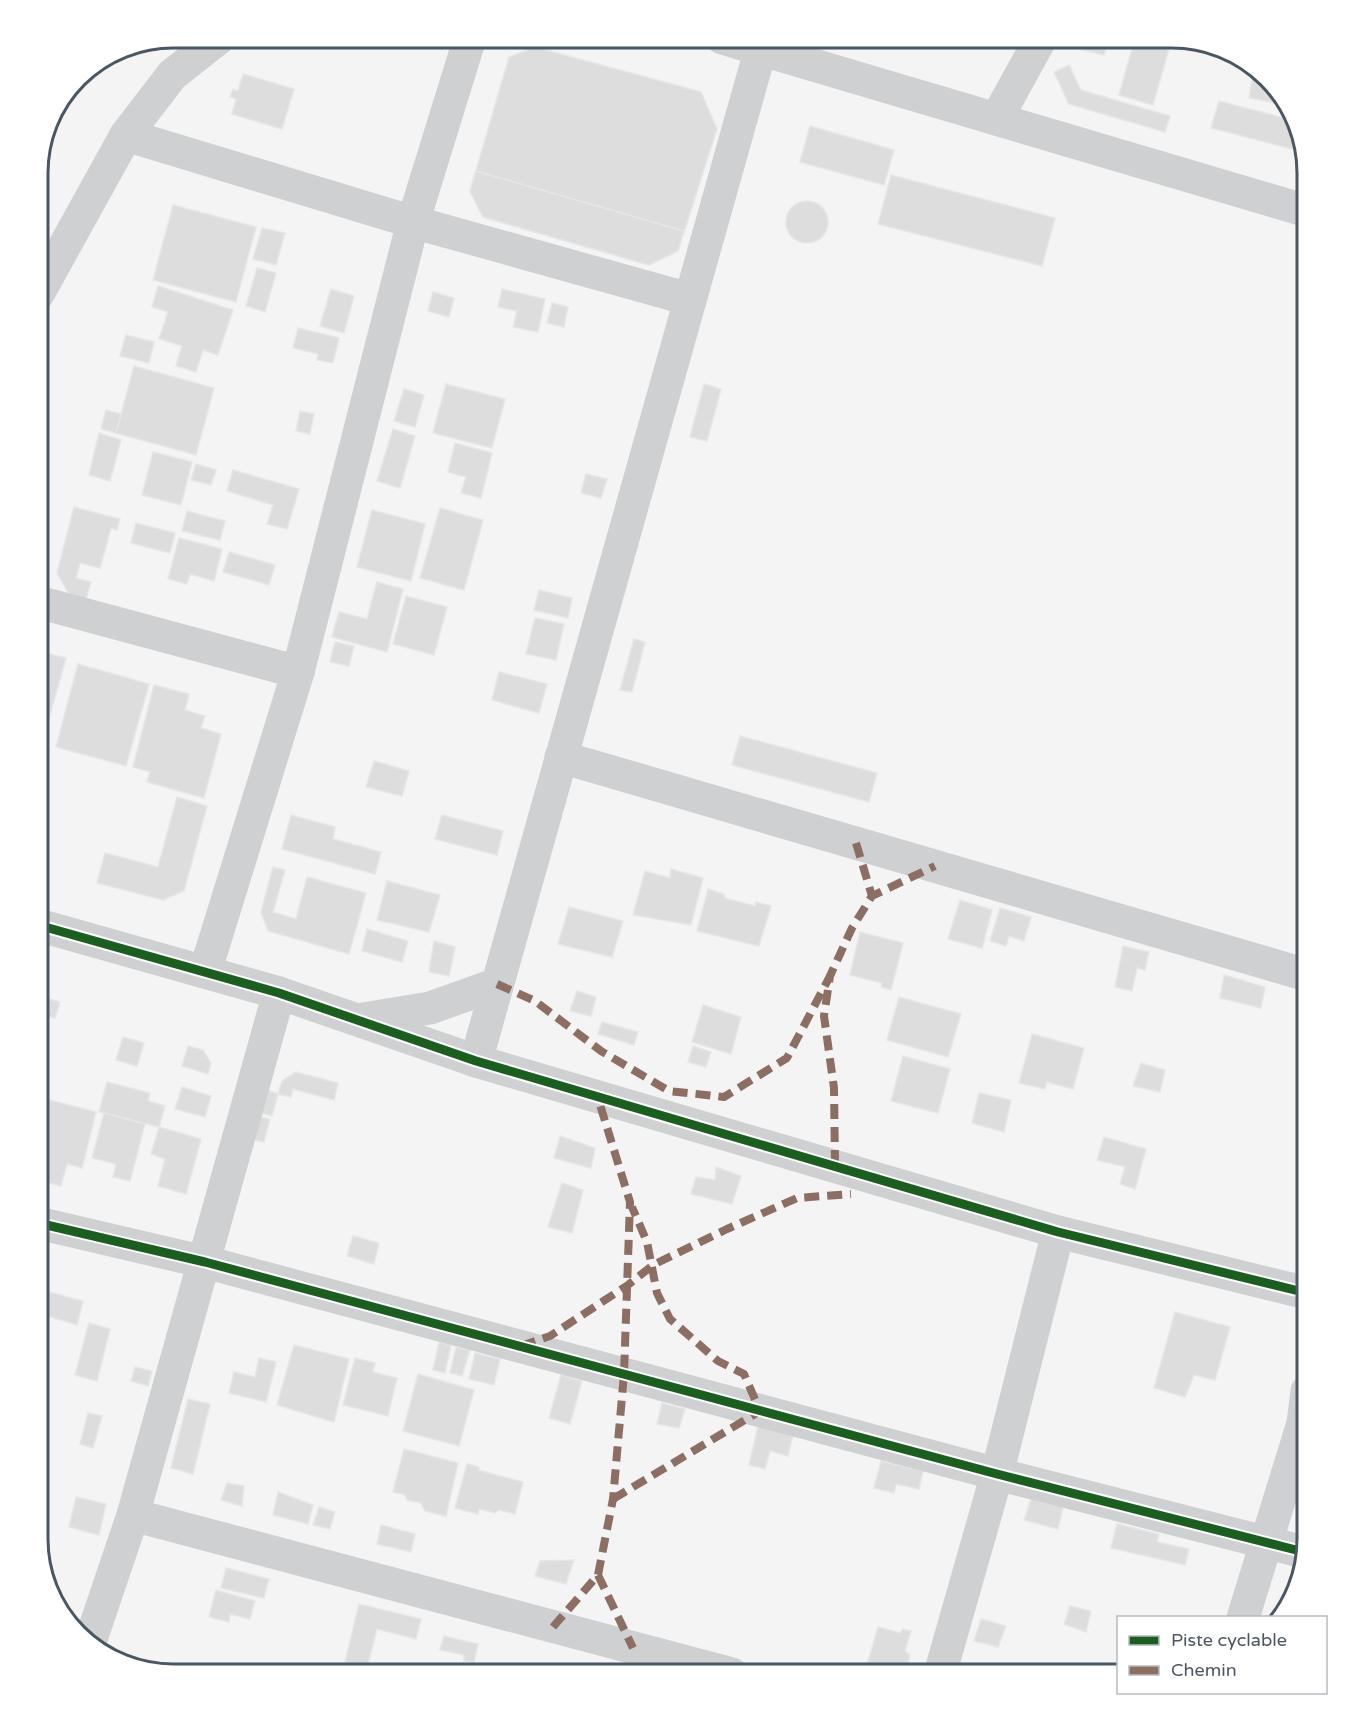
<svg xmlns="http://www.w3.org/2000/svg" width="1345" height="1712" viewBox="0 0 1345 1712" font-family="'Varela Round',sans-serif">
  <rect width="100%" height="100%" fill="#f4f4f4"/>
  <!-- building -->
  <g fill="#ddddde" stroke="#e5e6e7" stroke-width="1.5">
    <path d="M906 38H930L927 49 905 43Z"/>
    <path d="M1077 38H1109L1104 55 1075 48Z"/>
    <path d="M1135 38H1172L1153 105 1119 95Z"/>
    <path d="M535 47 701 92 717 129 678 251 649 265 483 217 470 191 509 57Z"/>
    <path d="M1069 65 1081 90 1170 116 1165 132 1069 104 1054 72Z"/>
    <path d="M1253 73 1260 74 1285 98 1287 105 1249 98Z"/>
    <path d="M243 74 294 89 282 129 232 114 236 99 230 97 233 89 238 91Z"/>
    <path d="M1219 101 1292 120 1296 134 1292 149 1211 128Z"/>
    <path d="M810 126 894 150 884 185 800 162Z"/>
    <path d="M476 171 684 231 678 251 649 265 483 217 470 191Z"/>
    <path d="M891 175 1055 218 1042 266 878 224Z"/>
    <circle cx="807" cy="222" r="21"/>
    <path d="M173 205 256 227 236 302 153 280Z"/>
    <path d="M262 228 285 233 276 265 253 259Z"/>
    <path d="M257 268 276 273 265 312 246 306Z"/>
    <path d="M158 286 233 310 218 355 203 350 196 372 176 366 182 346 159 339 168 312 152 307Z"/>
    <path d="M331 289 354 296 344 333 320 326Z"/>
    <path d="M502 289 545 299 538 332 513 327 517 311 498 307Z"/>
    <path d="M433 292 454 298 449 317 428 311Z"/>
    <path d="M552 303 568 307 564 327 547 323Z"/>
    <path d="M298 328 339 338 333 363 317 360 318 354 293 348Z"/>
    <path d="M126 335 154 342 149 363 120 356Z"/>
    <path d="M134 366 214 388 196 455 116 433Z"/>
    <path d="M446 384 505 399 492 448 433 433Z"/>
    <path d="M704 384 721 389 707 441 690 437Z"/>
    <path d="M404 389 424 395 415 427 394 421Z"/>
    <path d="M106 410 121 414 116 433 101 429Z"/>
    <path d="M300 411 314 414 310 434 296 431Z"/>
    <path d="M393 429 415 436 400 488 377 481Z"/>
    <path d="M99 433 121 440 110 481 89 475Z"/>
    <path d="M455 443 492 453 481 498 461 493 466 477 448 472Z"/>
    <path d="M153 452 192 462 181 505 142 495Z"/>
    <path d="M196 464 216 470 211 485 191 480Z"/>
    <path d="M233 470 299 489 287 529 267 524 273 505 227 491Z"/>
    <path d="M586 474 607 479 601 498 581 493Z"/>
    <path d="M74 507 120 519 117 530 111 528 100 568 80 563 76 578 91 582 86 599 69 594 57 573Z"/>
    <path d="M440 508 483 520 464 590 420 578Z"/>
    <path d="M372 510 425 524 411 581 357 567Z"/>
    <path d="M187 511 225 521 220 540 182 531Z"/>
    <path d="M136 523 175 533 170 553 131 543Z"/>
    <path d="M179 538 222 549 214 581 190 574 187 584 168 579Z"/>
    <path d="M229 552 275 565 269 585 223 572Z"/>
    <path d="M377 582 403 589 387 652 332 637 339 612 367 619Z"/>
    <path d="M539 590 572 598 568 618 534 610Z"/>
    <path d="M406 596 447 607 434 655 393 644Z"/>
    <path d="M535 618 564 624 556 660 526 654Z"/>
    <path d="M634 639 645 642 632 692 620 690Z"/>
    <path d="M335 642 354 646 349 666 330 662Z"/>
    <path d="M38 651 66 658 39 754H38Z"/>
    <path d="M78 664 149 684 126 766 56 747Z"/>
    <path d="M499 672 547 684 539 713 492 700Z"/>
    <path d="M154 685 189 694 185 710 205 716 201 728 221 734 204 798 147 782 150 772 133 767Z"/>
    <path d="M740 736 877 773 869 802 732 765Z"/>
    <path d="M374 761 409 771 402 796 366 787Z"/>
    <path d="M177 797 207 806 184 891 163 900 97 883 105 853 158 867Z"/>
    <path d="M291 815 335 827 333 839 381 852 375 874 282 849Z"/>
    <path d="M442 815 503 831 497 855 435 839Z"/>
    <path d="M273 867 285 870 273 912 296 919 307 877 366 893 349 954 268 931 261 912Z"/>
    <path d="M671 869 703 878 691 925 633 915 645 871 670 878Z"/>
    <path d="M387 881 440 895 429 932 377 920Z"/>
    <path d="M708 889 724 894 725 898 755 906 756 902 771 906 759 946 697 931Z"/>
    <path d="M960 900 992 910 982 948 948 939Z"/>
    <path d="M569 907 623 921 612 957 558 944Z"/>
    <path d="M1000 908 1031 917 1024 941 1009 936 1006 946 990 941Z"/>
    <path d="M367 929 408 941 402 962 362 951Z"/>
    <path d="M860 932 903 943 891 990 881 987 882 983 850 975Z"/>
    <path d="M434 941 455 947 449 976 429 972Z"/>
    <path d="M1123 946 1149 952 1145 970 1137 968 1132 991 1115 987Z"/>
    <path d="M1224 975 1265 987 1261 1008 1220 998Z"/>
    <path d="M577 991 596 997 591 1016 570 1011Z"/>
    <path d="M899 997 961 1014 948 1057 887 1040Z"/>
    <path d="M46 998 60 1002 55 1018 42 1015Z"/>
    <path d="M703 1005 741 1017 731 1054 692 1042Z"/>
    <path d="M602 1022 638 1032 634 1045 598 1034Z"/>
    <path d="M1032 1034 1084 1048 1073 1089 1047 1082 1045 1089 1019 1083Z"/>
    <path d="M123 1037 144 1043 137 1066 116 1060Z"/>
    <path d="M188 1046 203 1050 211 1063 208 1074 182 1066Z"/>
    <path d="M693 1046 711 1052 706 1067 688 1062Z"/>
    <path d="M903 1056 950 1069 938 1113 891 1101Z"/>
    <path d="M1141 1063 1165 1070 1160 1092 1133 1086Z"/>
    <path d="M296 1072 338 1083 334 1100 293 1089 291 1097 278 1094 282 1081Z"/>
    <path d="M107 1082 150 1093 148 1101 165 1106 159 1127 99 1112Z"/>
    <path d="M182 1087 211 1096 205 1117 175 1109Z"/>
    <path d="M260 1087 278 1094 272 1116 253 1111Z"/>
    <path d="M979 1093 1011 1100 1004 1132 972 1123Z"/>
    <path d="M38 1097 96 1112 82 1168 67 1164 61 1186 38 1180Z"/>
    <path d="M104 1113 145 1124 130 1181 113 1177 116 1164 92 1158Z"/>
    <path d="M253 1115 270 1119 264 1142 247 1138Z"/>
    <path d="M159 1127 201 1139 186 1194 158 1186 165 1159 151 1154Z"/>
    <path d="M560 1136 595 1148 591 1168 554 1158Z"/>
    <path d="M1104 1137 1146 1149 1135 1189 1120 1184 1125 1167 1097 1160Z"/>
    <path d="M716 1167 741 1176 732 1204 691 1194 696 1177 715 1180Z"/>
    <path d="M562 1183 583 1190 572 1233 548 1227Z"/>
    <path d="M353 1236 379 1243 374 1264 347 1256Z"/>
    <path d="M38 1289 83 1301 77 1325 38 1313Z"/>
    <path d="M1175 1312 1230 1327 1215 1380 1194 1375 1185 1397 1154 1388Z"/>
    <path d="M89 1323 110 1329 97 1381 75 1375Z"/>
    <path d="M439 1342 451 1345 445 1373 433 1370Z"/>
    <path d="M294 1345 349 1359 334 1422 277 1405Z"/>
    <path d="M456 1347 470 1350 462 1376 450 1373Z"/>
    <path d="M475 1353 500 1359 494 1385 469 1379Z"/>
    <path d="M259 1358 276 1362 266 1402 229 1393 234 1372 255 1377Z"/>
    <path d="M355 1358 375 1363 373 1372 397 1378 388 1416 343 1405Z"/>
    <path d="M135 1367 152 1371 148 1386 131 1381Z"/>
    <path d="M418 1374 474 1390 459 1446 403 1431Z"/>
    <path d="M561 1375 582 1381 570 1424 549 1418Z"/>
    <path d="M188 1399 210 1404 193 1474 171 1468Z"/>
    <path d="M662 1403 685 1409 679 1428 657 1424Z"/>
    <path d="M88 1413 102 1416 93 1448 80 1444Z"/>
    <path d="M758 1426 793 1435 788 1456 770 1451 765 1469 749 1465Z"/>
    <path d="M404 1449 458 1463 446 1516 425 1511 421 1503 407 1500 405 1495 393 1492Z"/>
    <path d="M881 1461 923 1471 919 1489 896 1484 894 1493 874 1488Z"/>
    <path d="M467 1464 479 1467 478 1470 523 1482 515 1514 499 1510 495 1513 479 1509 478 1514 455 1508Z"/>
    <path d="M227 1483 244 1486 242 1506 221 1500Z"/>
    <path d="M278 1492 313 1505 308 1524 273 1515Z"/>
    <path d="M76 1497 106 1504 99 1535 69 1527Z"/>
    <path d="M1031 1499 1063 1507 1058 1529 1024 1520Z"/>
    <path d="M319 1507 335 1512 330 1529 313 1525Z"/>
    <path d="M1117 1524 1159 1534 1157 1542 1189 1549 1185 1565 1111 1548Z"/>
    <path d="M381 1525 415 1534 411 1552 377 1544Z"/>
    <path d="M574 1560 566 1584 535 1576 540 1561Z"/>
    <path d="M226 1568 269 1579 264 1598 221 1588Z"/>
    <path d="M216 1590 255 1601 250 1619 230 1614 229 1622 209 1617Z"/>
    <path d="M359 1604 421 1619 416 1639 377 1629 367 1668 345 1662Z"/>
    <path d="M1070 1606 1091 1611 1086 1632 1064 1624Z"/>
    <path d="M981 1619 1006 1626 998 1647 974 1641Z"/>
    <path d="M878 1627 900 1633 903 1629 911 1631 905 1651 910 1655 906 1672 901 1674H877L866 1668Z"/>
    <path d="M444 1636 478 1644 474 1662 464 1661V1655L440 1650Z"/>
  </g>
  <g fill="none" stroke-linecap="round" stroke-linejoin="round">
    <!-- street -->
    <g stroke="#ced0d2" stroke-width="33">
      <path d="M722 38 1307 211"/>
      <path d="M997 118 1041 38"/>
      <path d="M126 135 413 222 689 299"/>
      <path d="M38 294 126 135 172 75 219 38"/>
      <path d="M38 602 298 672"/>
      <path d="M561 757 1307 975"/>
      <path d="M38 925 279 993 476 1061 1058 1232 1307 1293"/>
      <path d="M205 972 298 672 413 222 470 38"/>
      <path d="M363 1019 430 1008 497 984"/>
      <path d="M476 1061 761 48"/>
      <path d="M38 1223 205 1262 997 1474 1304 1552"/>
      <path d="M133 1515 732 1674"/>
      <path d="M1243 1618 1303 1423 1307 1391"/>
      <path d="M90 1642 133 1515 279 993"/>
      <path d="M940 1674 997 1474 1058 1232"/>
    </g>
    <!-- quiet -->
    <g stroke="#8d6e63" stroke-width="8" stroke-dasharray="15 8" stroke-linecap="butt">
      <path d="M856 843 872 896"/>
      <path d="M497 984 535 1001 601 1051 669 1091 724 1097 787 1058 830 976"/>
      <path d="M835 1165 834 1088 824 1016 830 976 852 928 872 896 935 866"/>
      <path d="M521 1346 550 1336 628 1285 653 1265 727 1229 797 1198 851 1194"/>
      <path d="M613 1499 760 1411 744 1374 718 1361 670 1319 657 1293 647 1242 632 1207"/>
      <path d="M598 1575 633 1648"/>
      <path d="M553 1627 598 1575 613 1499 624 1374 630 1202 597 1095"/>
    </g>
    <defs>
      <g id="cycleway">
        <path d="M38 925 279 993 476 1061 1058 1232 1307 1293"/>
        <path d="M38 1223 205 1262 997 1474 1304 1552"/>
      </g>
    </defs>
    <!-- cycleway casing -->
    <use href="#cycleway" stroke="#fff" stroke-width="13"/>
    <!-- cycleway -->
    <use href="#cycleway" stroke="#1b5e20" stroke-width="9"/>
  </g>
  <!-- crop -->
  <path d="M0 0H1345V1712H0ZM173 48H1172A125 125 0 0 1 1297 173V1539A125 125 0 0 1 1172 1664H173A125 125 0 0 1 48 1539V173A125 125 0 0 1 173 48Z" fill="#fff" fill-rule="evenodd"/>
  <path fill="none" stroke="#4a5661" stroke-width="3" d="M173 48H1172A125 125 0 0 1 1297 173V1539A125 125 0 0 1 1172 1664H173A125 125 0 0 1 48 1539V173A125 125 0 0 1 173 48Z"/>
  <!-- legend -->
  <rect x="1117" y="1616" width="210" height="78" fill="#ffffff" stroke="#b7bbc0" stroke-width="1.5"/>
  <rect x="1129" y="1636" width="30" height="9" fill="#1b5e20" stroke="#b7bbc0" stroke-width="1.5"/>
  <text x="1171" y="1646" font-size="18" fill="#4a5661">Piste cyclable</text>
  <rect x="1129" y="1666" width="30" height="9" fill="#8d6e63" stroke="#b7bbc0" stroke-width="1.5"/>
  <text x="1171" y="1676" font-size="18" fill="#4a5661">Chemin</text>
</svg>
